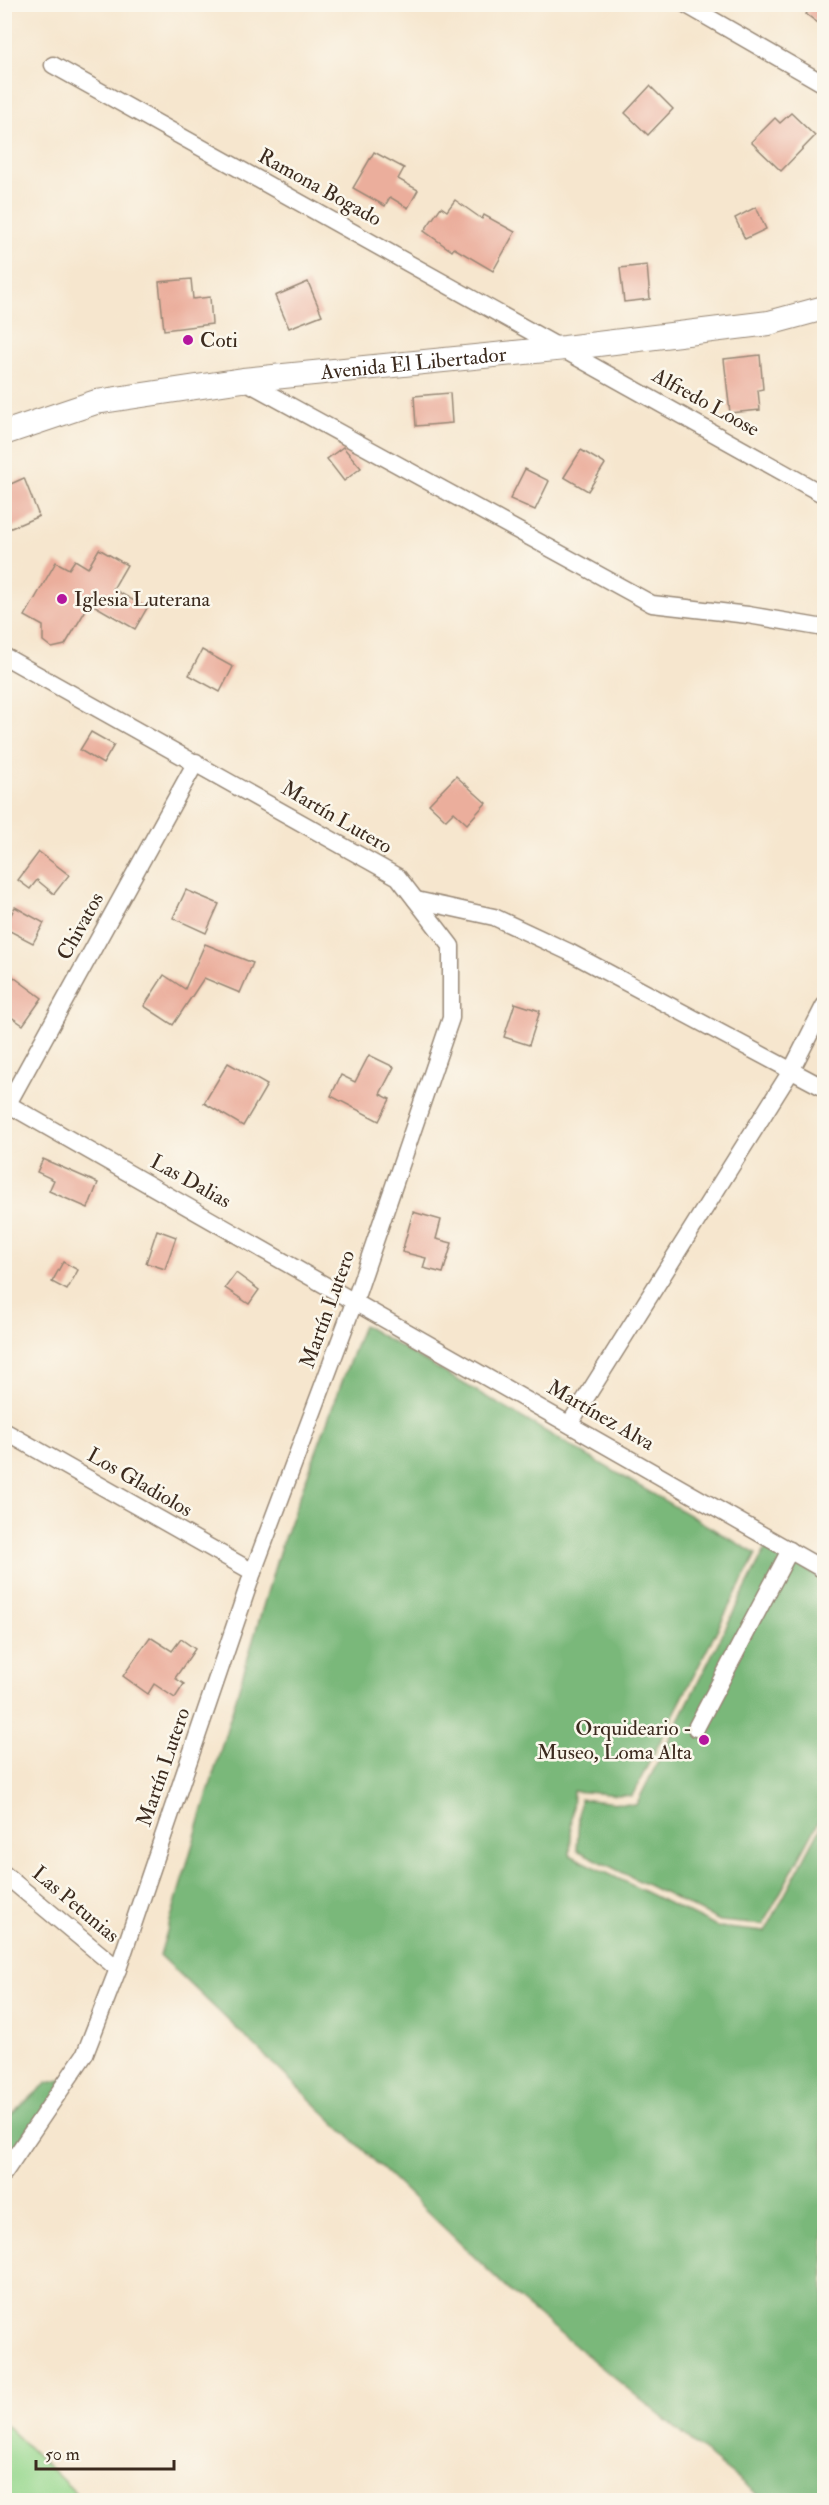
<svg xmlns="http://www.w3.org/2000/svg" width="829" height="2505" viewBox="0 0 829 2505" font-family="'IM FELL Double Pica',serif">
  <rect width="100%" height="100%" fill="#fbf7ec"/>
  <filter id="ink" filterUnits="userSpaceOnUse"><feTurbulence type="fractalNoise" baseFrequency=".0167" numOctaves="2"/><feDisplacementMap in="SourceGraphic" scale="12" xChannelSelector="R" yChannelSelector="G"/><feConvolveMatrix kernelMatrix="1 2 1 2 8 2 1 2 1" color-interpolation-filters="sRGB"/></filter>
  <filter id="wash" filterUnits="userSpaceOnUse"><feTurbulence type="fractalNoise" baseFrequency=".008" numOctaves="4" result="noise"/><feDisplacementMap in="SourceGraphic" scale="24" xChannelSelector="R" yChannelSelector="G"/><feGaussianBlur stdDeviation="1.35" result="paint"/><feColorMatrix in="noise" values="0 0 0 0 0 0 0 0 0 0 0 0 0 0 0 0 0 1.4 0 .05"/><feComposite in="paint" operator="in"/></filter>
  <g filter="url(#wash)">
    <rect width="100%" height="100%" fill="#f6e6ce"/>
    <!-- green -->
    <path fill="#98d88f" stroke="#6a8156" stroke-width="1.5" d="M4 2424H5L83 2500H5Z"/>
    <!-- forest -->
    <g fill="#7ab87a" stroke="#5a714c" stroke-width="1.5">
      <path d="M363 1325 756 1554 632 1796 573 1791 570 1855 717 1927 765 1932 824 1821V2500H765L719 2464 514 2295 160 1955 280 1549Z"/>
      <path d="M766 1548 824 1579V1811L763 1925 720 1921 577 1850 580 1799 636 1805Z"/>
      <path d="M72 2078 5 2158V2120L47 2083Z"/>
    </g>
    <g id="blocks">
      <!-- building -->
      <g fill="#ebae9c">
        <path d="M814 4H825V28L806 14Z"/>
        <path d="M650 86 673 109 648 135 625 113Z"/>
        <path d="M791 113 815 136 781 171 751 142 775 118 780 123Z"/>
        <path d="M374 152 404 168 398 179 418 190 408 208 390 197 385 206 353 188Z"/>
        <path d="M455 200 482 219 484 215 515 232 493 271 454 248 452 251 424 231 441 207 447 211Z"/>
        <path d="M756 207 766 229 745 239 735 218Z"/>
        <path d="M647 265 650 299 624 302 620 268Z"/>
        <path d="M191 279 193 299 210 297 212 324 164 330 159 282Z"/>
        <path d="M308 282 322 315 289 328 275 296Z"/>
        <path d="M760 355 763 389 758 390 760 410 730 413 724 359Z"/>
        <path d="M450 393 452 423 416 426 414 396Z"/>
        <path d="M343 447 361 468 344 481 327 459Z"/>
        <path d="M581 450 605 464 588 491 564 477Z"/>
        <path d="M525 469 549 481 535 510 510 499Z"/>
        <path d="M24 478 39 516 4 531V487Z"/>
        <path d="M99 549 127 565 113 589 147 608 135 629 90 603 65 645 52 648 43 641V626L25 616 56 562 69 569 75 560 88 568Z"/>
        <path d="M202 650 233 667 220 692 189 675Z"/>
        <path d="M91 732 114 745 103 764 80 750Z"/>
        <path d="M456 776 486 803 467 824 454 812 446 820 429 804Z"/>
        <path d="M39 852 69 875 54 894 37 880 30 889 18 880Z"/>
        <path d="M186 890 219 904 206 933 173 918Z"/>
        <path d="M15 907 44 923 33 943 4 928Z"/>
        <path d="M205 944 253 963 240 993 204 978 173 1025 144 1006 164 975 185 989Z"/>
        <path d="M4 970 42 998 23 1025 4 1012Z"/>
        <path d="M515 1003 540 1011 529 1045 504 1037Z"/>
        <path d="M369 1055 394 1067 380 1094 390 1099 379 1121 331 1096 341 1075 355 1082Z"/>
        <path d="M228 1063 267 1085 243 1126 204 1103Z"/>
        <path d="M43 1159 98 1183 88 1208 49 1191 54 1180 37 1172Z"/>
        <path d="M413 1212 441 1220 436 1239 452 1243 443 1273 423 1268 426 1258 402 1252Z"/>
        <path d="M157 1230 176 1237 165 1269 146 1263Z"/>
        <path d="M63 1262 78 1270 67 1290 52 1282Z"/>
        <path d="M236 1273 259 1290 249 1304 225 1288Z"/>
        <path d="M150 1637 172 1651 181 1639 195 1649 175 1678 184 1684 175 1698 154 1684 148 1694 123 1676Z"/>
      </g>
    </g>
  </g>
  <g filter="url(#ink)">
    <use href="#blocks" fill-opacity="0" stroke="#988876" stroke-width="1.5"/>
    <g fill="none" stroke-linecap="round" stroke-linejoin="round">
      <defs>
        <g id="minor">
          <path d="M685 4 824 84"/>
          <path d="M53 65 824 495"/>
          <path d="M243 380 652 604 748 615 824 628"/>
          <path d="M4 656 398 877 451 946V1018L355 1300 253 1572 118 1969 85 2054 4 2173"/>
          <path d="M416 900 494 917 569 952 824 1088"/>
          <path d="M4 1102 824 1570"/>
          <path d="M4 1111 196 762"/>
          <path d="M570 1423 791 1071 824 1006"/>
          <path d="M4 1431 253 1572"/>
          <path d="M696 1728 790 1550"/>
          <path d="M4 1874 118 1969"/>
        </g>
        <g id="secondary">
          <path id="s1" d="M4 433 96 402 243 380 565 348 769 323 824 308"/>
        </g>
      </defs>
      <!-- minor casing -->
      <use href="#minor" stroke="#988876" stroke-width="19"/>
      <!-- secondary casing -->
      <use href="#secondary" stroke="#988876" stroke-width="26"/>
      <!-- minor -->
      <use href="#minor" stroke="#fff" stroke-width="16"/>
      <!-- secondary -->
      <use href="#secondary" stroke="#fff" stroke-width="24"/>
    </g>
  </g>
  <!-- markers -->
  <g fill="#b5179e" stroke="#fbf7ec" stroke-width="2">
    <circle cx="188" cy="340" r="6"/>
    <circle cx="62" cy="599" r="6"/>
    <circle cx="704" cy="1740" r="6"/>
  </g>
  <g text-anchor="middle" stroke-width="5" stroke-linejoin="round" paint-order="stroke">
    <!-- street labels -->
    <g font-size="21" fill="#3b2a1e" stroke="#fbf7ec">
      <text transform="translate(320 187) rotate(29)" y="7">Ramona Bogado</text>
      <text dy="7" stroke="none"><textPath href="#s1" startOffset="417">Avenida El Libertador</textPath></text>
      <text transform="translate(706 402) rotate(29)" y="7">Alfredo Loose</text>
      <text transform="translate(337 817) rotate(30)" y="7">Martín Lutero</text>
      <text transform="translate(80 926) rotate(-61)" y="7">Chivatos</text>
      <text transform="translate(191 1181) rotate(29)" y="7">Las Dalias</text>
      <text transform="translate(327 1309) rotate(-70)" y="7">Martín Lutero</text>
      <text transform="translate(601 1415) rotate(30)" y="7">Martínez Alva</text>
      <text transform="translate(140 1482) rotate(30)" y="7">Los Gladiolos</text>
      <text transform="translate(163 1767) rotate(-71)" y="7">Martín Lutero</text>
      <text transform="translate(76 1904) rotate(40)" y="7">Las Petunias</text>
    </g>
    <!-- poi labels -->
    <g font-size="21" fill="#3b2a1e" stroke="#fbf7ec" text-anchor="start">
      <text x="200" y="347">Coti</text>
      <text x="74" y="606">Iglesia Luterana</text>
      <text x="692" y="1735" text-anchor="end">Orquideario -<tspan x="692" dy="24">Museo, Loma Alta</tspan></text>
    </g>
  </g>
  <!-- margin -->
  <rect width="829" height="2505" fill="none" stroke="#fbf7ec" stroke-width="24"/>
  <!-- scale -->
  <path d="M36 2460v9h138v-9" fill="none" stroke="#3b2a1e" stroke-width="3"/>
  <text x="45" y="2460" font-size="18" fill="#3b2a1e" stroke="#fbf7ec" stroke-width="4.5" paint-order="stroke">50 m</text>
</svg>
